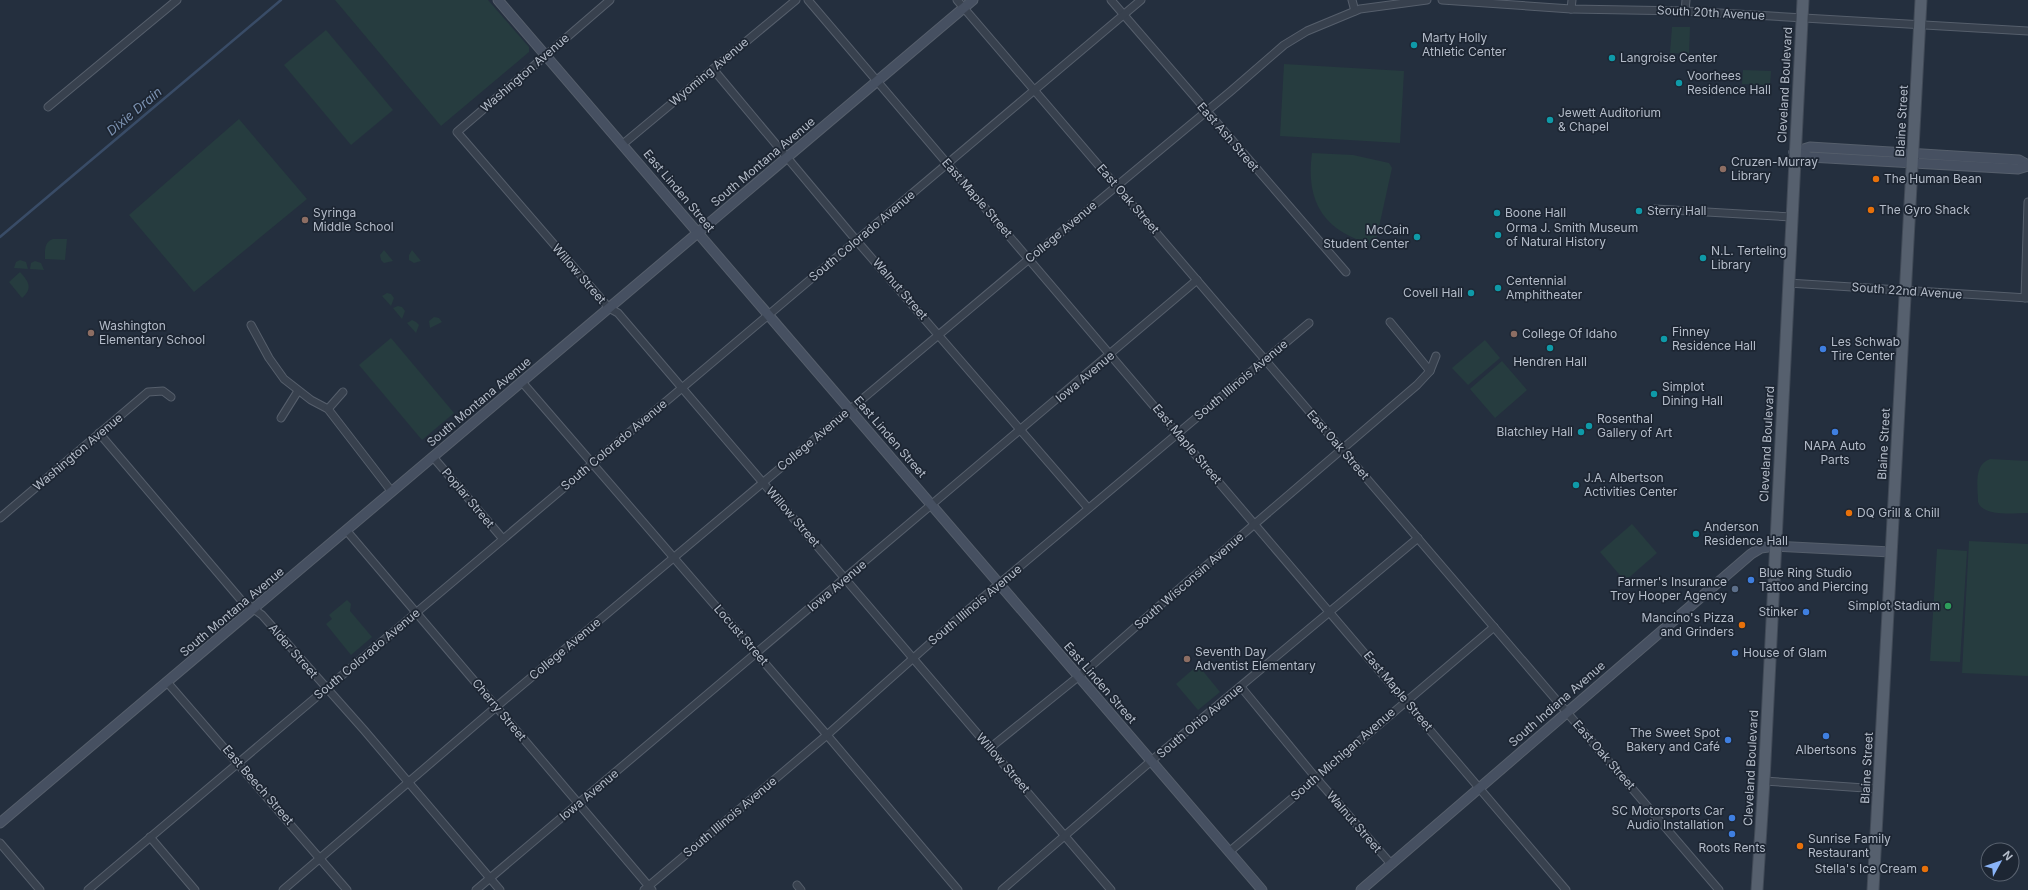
<svg xmlns="http://www.w3.org/2000/svg" width="2028" height="890" viewBox="0 0 2028 890" font-family="Inter,sans-serif">
  <rect width="100%" height="100%" fill="#242f3e"/>
  <!-- green -->
  <g fill="#263c3f">
    <path d="M335 0H488L529 47V52L441 126Z"/>
    <path d="M1672 27H1690L1689 54 1670 53Z"/>
    <path d="M326 30 393 110 351 145 284 65Z"/>
    <path d="M1284 64 1404 71 1400 143 1280 136Z"/>
    <path d="M1743 70 1771 71 1770 85 1742 84Z"/>
    <path d="M239 119 307 199 194 292 129 215Z"/>
    <path d="M1312 153 1353 155 1389 163 1392 168 1375 245C1325 233 1305 203 1312 153Z"/>
    <path d="M53 239H67L65 260 45 259C45 250 44 242 53 239Z"/>
    <path d="M384 250 393 261 384 263 381 260 380 255Z"/>
    <path d="M412 250 421 261 414 263 409 260V255Z"/>
    <path d="M20 260 26 262 28 269 14 268 16 262Z"/>
    <path d="M35 261 41 263 44 270 30 269 31 263Z"/>
    <path d="M20 272C29 282 33 288 22 298L9 282Z"/>
    <path d="M387 293 391 294 394 298 391 306 382 296Z"/>
    <path d="M398 306 402 307 405 311 402 319 393 308Z"/>
    <path d="M434 317 439 318 442 322 430 328 429 321Z"/>
    <path d="M412 320 416 322 419 325 416 333 407 323Z"/>
    <path d="M391 338 454 413 422 440 359 365Z"/>
    <path d="M1485 340 1500 358 1468 385 1452 368Z"/>
    <path d="M1502 361 1527 390 1495 418 1470 389Z"/>
    <path d="M1990 459 2028 461V513C2014 513 1983 517 1978 502 1978 487 1973 465 1990 459Z"/>
    <path d="M1632 524 1657 553 1625 581 1600 552Z"/>
    <path d="M1969 541 2028 544V676L1962 673Z"/>
    <path d="M1937 549 1967 551 1960 662 1930 661Z"/>
    <path d="M347 600 351 604 350 611 372 637 351 655 326 624 332 619 329 615Z"/>
    <path d="M1198 665 1220 692 1198 710 1176 684Z"/>
  </g>
  <g fill="none" stroke-linecap="round" stroke-linejoin="round">
    <!-- stream -->
    <path stroke="#394c67" stroke-width="2.5" d="M0 237 281 0"/>
    <defs>
      <g id="street">
        <path d="M610 0 457 132 609 308 618 313 1111 890"/>
        <path d="M808 0 1566 890"/>
        <path d="M957 0 1719 890"/>
        <path d="M1111 0 1346 272"/>
        <path d="M1352 0 1355 11"/>
        <path d="M1442 0 1571 9 1685 11 2028 31"/>
        <path d="M1571 9 1572 0"/>
        <path d="M1685 11 1686 0"/>
        <path d="M713 69 856 240 1088 508"/>
        <path d="M48 107 177 0"/>
        <path d="M623 144 796 0"/>
        <path d="M1655 209 1792 217"/>
        <path d="M1788 283 2028 298"/>
        <path d="M2025 298 2028 202"/>
        <path d="M1390 322 1430 371"/>
        <path d="M251 325 269 358 284 379 311 400 328 409 392 492"/>
        <path d="M522 382 827 735 958 890"/>
        <path d="M328 409 343 392"/>
        <path d="M281 418 298 391"/>
        <path d="M99 433 241 600 262 615 364 730 500 890"/>
        <path d="M433 457 503 539"/>
        <path d="M0 518 148 392 163 391 171 397"/>
        <path d="M346 530 652 890"/>
        <path d="M167 682 347 890"/>
        <path d="M1241 687 1316 778 1391 864"/>
        <path d="M990 748 1089 668 1166 600 1417 385 1430 371 1436 356"/>
        <path d="M1764 781 1879 789"/>
        <path d="M150 837 195 890"/>
        <path d="M0 843 40 890"/>
        <path d="M1229 852 1494 627"/>
        <path d="M797 885 801 890"/>
        <path d="M88 890 1141 0"/>
        <path d="M283 890 496 707 1029 259 1231 91 1284 45 1307 31 1360 9 1427 0"/>
        <path d="M476 890 1197 280"/>
        <path d="M644 890 827 735 955 621 1309 323"/>
        <path d="M1002 890 1151 761 1418 538"/>
      </g>
      <g id="secondary">
        <path d="M498 0 1262 890"/>
        <path d="M1794 152 1810 147 2019 160 2028 165"/>
        <path d="M1794 152 1810 157 2018 169 2028 166"/>
        <path d="M0 823 973 0"/>
        <path d="M1361 890 1751 554 1761 548 1775 546 1891 552"/>
      </g>
      <g id="primary">
        <path d="M1757 890 1764 781 1803 0"/>
        <path d="M1873 890 1921 0"/>
      </g>
    </defs>
    <!-- street casing -->
    <use href="#street" stroke="#565f6c" stroke-width="9"/>
    <!-- secondary casing -->
    <use href="#secondary" stroke="#565f6c" stroke-width="11"/>
    <!-- primary casing -->
    <use href="#primary" stroke="#414a57" stroke-width="13"/>
    <!-- street -->
    <use href="#street" stroke="#38414e" stroke-width="7"/>
    <!-- secondary -->
    <use href="#secondary" stroke="#465061" stroke-width="9"/>
    <!-- primary -->
    <use href="#primary" stroke="#56606e" stroke-width="11"/>
  </g>
  <!-- markers -->
  <g fill="#0f9aa8" stroke="#1d2633" stroke-width="1.5">
    <circle cx="1414" cy="45" r="4"/>
    <circle cx="1612" cy="58" r="4"/>
    <circle cx="1679" cy="83" r="4"/>
    <circle cx="1550" cy="120" r="4"/>
    <circle cx="1639" cy="211" r="4"/>
    <circle cx="1497" cy="213" r="4"/>
    <circle cx="1498" cy="235" r="4"/>
    <circle cx="1417" cy="237" r="4"/>
    <circle cx="1703" cy="258" r="4"/>
    <circle cx="1498" cy="288" r="4"/>
    <circle cx="1471" cy="293" r="4"/>
    <circle cx="1664" cy="339" r="4"/>
    <circle cx="1550" cy="348" r="4"/>
    <circle cx="1654" cy="394" r="4"/>
    <circle cx="1589" cy="426" r="4"/>
    <circle cx="1581" cy="432" r="4"/>
    <circle cx="1576" cy="485" r="4"/>
    <circle cx="1696" cy="534" r="4"/>
  </g>
  <g fill="#8d6e63" stroke="#1d2633" stroke-width="1.5">
    <circle cx="1723" cy="169" r="4"/>
    <circle cx="305" cy="220" r="4"/>
    <circle cx="91" cy="333" r="4"/>
    <circle cx="1514" cy="334" r="4"/>
    <circle cx="1187" cy="659" r="4"/>
  </g>
  <g fill="#e8710a" stroke="#1d2633" stroke-width="1.5">
    <circle cx="1876" cy="179" r="4"/>
    <circle cx="1871" cy="210" r="4"/>
    <circle cx="1849" cy="513" r="4"/>
    <circle cx="1742" cy="625" r="4"/>
    <circle cx="1800" cy="846" r="4"/>
    <circle cx="1925" cy="869" r="4"/>
  </g>
  <g fill="#3f7fe0" stroke="#1d2633" stroke-width="1.5">
    <circle cx="1823" cy="349" r="4"/>
    <circle cx="1835" cy="432" r="4"/>
    <circle cx="1751" cy="580" r="4"/>
    <circle cx="1806" cy="612" r="4"/>
    <circle cx="1735" cy="653" r="4"/>
    <circle cx="1826" cy="736" r="4"/>
    <circle cx="1728" cy="740" r="4"/>
    <circle cx="1732" cy="818" r="4"/>
    <circle cx="1732" cy="834" r="4"/>
  </g>
  <circle fill="#5c6f8a" stroke="#1d2633" stroke-width="1.5" cx="1735" cy="589" r="4"/>
  <circle fill="#2e9e5b" stroke="#1d2633" stroke-width="1.5" cx="1948" cy="606" r="4"/>
  <g text-anchor="middle" stroke-width="3.5" stroke-linejoin="round" paint-order="stroke">
    <!-- street labels -->
    <g font-size="12" fill="#b4bcc9" stroke="#1d2633">
      <text transform="translate(1711 13) rotate(3)" y="4">South 20th Avenue</text>
      <text transform="translate(709 72) rotate(-40)" y="4">Wyoming Avenue</text>
      <text transform="translate(525 73) rotate(-41)" y="4">Washington Avenue</text>
      <text transform="translate(1785 85) rotate(-87)" y="4">Cleveland Boulevard</text>
      <text transform="translate(1902 121) rotate(-87)" y="4">Blaine Street</text>
      <text transform="translate(1228 137) rotate(49)" y="4">East Ash Street</text>
      <text transform="translate(763 162) rotate(-40)" y="4">South Montana Avenue</text>
      <text transform="translate(679 191) rotate(50)" y="4">East Linden Street</text>
      <text transform="translate(977 198) rotate(49)" y="4">East Maple Street</text>
      <text transform="translate(1128 199) rotate(49)" y="4">East Oak Street</text>
      <text transform="translate(1061 232) rotate(-40)" y="4">College Avenue</text>
      <text transform="translate(862 236) rotate(-40)" y="4">South Colorado Avenue</text>
      <text transform="translate(579 274) rotate(49)" y="4">Willow Street</text>
      <text transform="translate(900 289) rotate(49)" y="4">Walnut Street</text>
      <text transform="translate(1907 291) rotate(4)" y="4">South 22nd Avenue</text>
      <text transform="translate(1085 377) rotate(-40)" y="4">Iowa Avenue</text>
      <text transform="translate(1241 380) rotate(-40)" y="4">South Illinois Avenue</text>
      <text transform="translate(479 402) rotate(-40)" y="4">South Montana Avenue</text>
      <text transform="translate(890 437) rotate(49)" y="4">East Linden Street</text>
      <text transform="translate(813 440) rotate(-40)" y="4">College Avenue</text>
      <text transform="translate(1187 444) rotate(50)" y="4">East Maple Street</text>
      <text transform="translate(1767 444) rotate(-87)" y="4">Cleveland Boulevard</text>
      <text transform="translate(1884 444) rotate(-87)" y="4">Blaine Street</text>
      <text transform="translate(614 445) rotate(-40)" y="4">South Colorado Avenue</text>
      <text transform="translate(1338 445) rotate(49)" y="4">East Oak Street</text>
      <text transform="translate(78 452) rotate(-40)" y="4">Washington Avenue</text>
      <text transform="translate(468 498) rotate(50)" y="4">Poplar Street</text>
      <text transform="translate(793 517) rotate(49)" y="4">Willow Street</text>
      <text transform="translate(1189 581) rotate(-41)" y="4">South Wisconsin Avenue</text>
      <text transform="translate(837 586) rotate(-40)" y="4">Iowa Avenue</text>
      <text transform="translate(975 605) rotate(-40)" y="4">South Illinois Avenue</text>
      <text transform="translate(232 612) rotate(-40)" y="4">South Montana Avenue</text>
      <text transform="translate(741 635) rotate(49)" y="4">Locust Street</text>
      <text transform="translate(565 649) rotate(-40)" y="4">College Avenue</text>
      <text transform="translate(293 651) rotate(49)" y="4">Alder Street</text>
      <text transform="translate(367 654) rotate(-40)" y="4">South Colorado Avenue</text>
      <text transform="translate(1100 683) rotate(49)" y="4">East Linden Street</text>
      <text transform="translate(1398 691) rotate(50)" y="4">East Maple Street</text>
      <text transform="translate(1557 704) rotate(-41)" y="4">South Indiana Avenue</text>
      <text transform="translate(499 710) rotate(50)" y="4">Cherry Street</text>
      <text transform="translate(1200 721) rotate(-40)" y="4">South Ohio Avenue</text>
      <text transform="translate(1343 754) rotate(-41)" y="4">South Michigan Avenue</text>
      <text transform="translate(1604 755) rotate(49)" y="4">East Oak Street</text>
      <text transform="translate(1003 763) rotate(49)" y="4">Willow Street</text>
      <text transform="translate(1751 768) rotate(-87)" y="4">Cleveland Boulevard</text>
      <text transform="translate(1867 768) rotate(-87)" y="4">Blaine Street</text>
      <text transform="translate(258 785) rotate(49)" y="4">East Beech Street</text>
      <text transform="translate(589 795) rotate(-40)" y="4">Iowa Avenue</text>
      <text transform="translate(730 817) rotate(-40)" y="4">South Illinois Avenue</text>
      <text transform="translate(1354 822) rotate(49)" y="4">Walnut Street</text>
    </g>
    <!-- poi labels -->
    <g font-size="12" fill="#b4bcc9" stroke="#1d2633" text-anchor="start">
      <text x="1422" y="42">Marty Holly<tspan x="1422" dy="14">Athletic Center</tspan></text>
      <text x="1620" y="62">Langroise Center</text>
      <text x="1687" y="80">Voorhees<tspan x="1687" dy="14">Residence Hall</tspan></text>
      <text x="1558" y="117">Jewett Auditorium<tspan x="1558" dy="14">&amp; Chapel</tspan></text>
      <text x="1731" y="166">Cruzen-Murray<tspan x="1731" dy="14">Library</tspan></text>
      <text x="1884" y="183">The Human Bean</text>
      <text x="1879" y="214">The Gyro Shack</text>
      <text x="1647" y="215">Sterry Hall</text>
      <text x="313" y="217">Syringa<tspan x="313" dy="14">Middle School</tspan></text>
      <text x="1505" y="217">Boone Hall</text>
      <text x="1506" y="232">Orma J. Smith Museum<tspan x="1506" dy="14">of Natural History</tspan></text>
      <text x="1409" y="234" text-anchor="end">McCain<tspan x="1409" dy="14">Student Center</tspan></text>
      <text x="1711" y="255">N.L. Terteling<tspan x="1711" dy="14">Library</tspan></text>
      <text x="1506" y="285">Centennial<tspan x="1506" dy="14">Amphitheater</tspan></text>
      <text x="1463" y="297" text-anchor="end">Covell Hall</text>
      <text x="99" y="330">Washington<tspan x="99" dy="14">Elementary School</tspan></text>
      <text x="1672" y="336">Finney<tspan x="1672" dy="14">Residence Hall</tspan></text>
      <text x="1522" y="338">College Of Idaho</text>
      <text x="1831" y="346">Les Schwab<tspan x="1831" dy="14">Tire Center</tspan></text>
      <text x="1550" y="366" text-anchor="middle">Hendren Hall</text>
      <text x="1662" y="391">Simplot<tspan x="1662" dy="14">Dining Hall</tspan></text>
      <text x="1597" y="423">Rosenthal<tspan x="1597" dy="14">Gallery of Art</tspan></text>
      <text x="1573" y="436" text-anchor="end">Blatchley Hall</text>
      <text x="1835" y="450" text-anchor="middle">NAPA Auto<tspan x="1835" dy="14">Parts</tspan></text>
      <text x="1584" y="482">J.A. Albertson<tspan x="1584" dy="14">Activities Center</tspan></text>
      <text x="1857" y="517">DQ Grill &amp; Chill</text>
      <text x="1704" y="531">Anderson<tspan x="1704" dy="14">Residence Hall</tspan></text>
      <text x="1759" y="577">Blue Ring Studio<tspan x="1759" dy="14">Tattoo and Piercing</tspan></text>
      <text x="1727" y="586" text-anchor="end">Farmer's Insurance<tspan x="1727" dy="14">Troy Hooper Agency</tspan></text>
      <text x="1940" y="610" text-anchor="end">Simplot Stadium</text>
      <text x="1798" y="616" text-anchor="end">Stinker</text>
      <text x="1734" y="622" text-anchor="end">Mancino's Pizza<tspan x="1734" dy="14">and Grinders</tspan></text>
      <text x="1195" y="656">Seventh Day<tspan x="1195" dy="14">Adventist Elementary</tspan></text>
      <text x="1743" y="657">House of Glam</text>
      <text x="1720" y="737" text-anchor="end">The Sweet Spot<tspan x="1720" dy="14">Bakery and Café</tspan></text>
      <text x="1826" y="754" text-anchor="middle">Albertsons</text>
      <text x="1724" y="815" text-anchor="end">SC Motorsports Car<tspan x="1724" dy="14">Audio Installation</tspan></text>
      <text x="1808" y="843">Sunrise Family<tspan x="1808" dy="14">Restaurant</tspan></text>
      <text x="1732" y="852" text-anchor="middle">Roots Rents</text>
      <text x="1917" y="873" text-anchor="end">Stella's Ice Cream</text>
    </g>
    <!-- water labels -->
    <g font-size="13" font-style="italic" fill="#7c92b1" stroke="#1d2633">
      <text transform="translate(134 111) rotate(-40)" y="5">Dixie Drain</text>
    </g>
  </g>
  <!-- north arrow -->
  <g transform="translate(2000 862) rotate(50)"><circle r="19" fill="#1d2633" stroke="#59626f"/>
  <path d="M0-3L7 15L0 10L-7 15Z" fill="#8ab4f8"/>
  <text y="-6" font-size="11" font-weight="bold" text-anchor="middle" fill="#b4bcc9">N</text>
  </g>
</svg>
